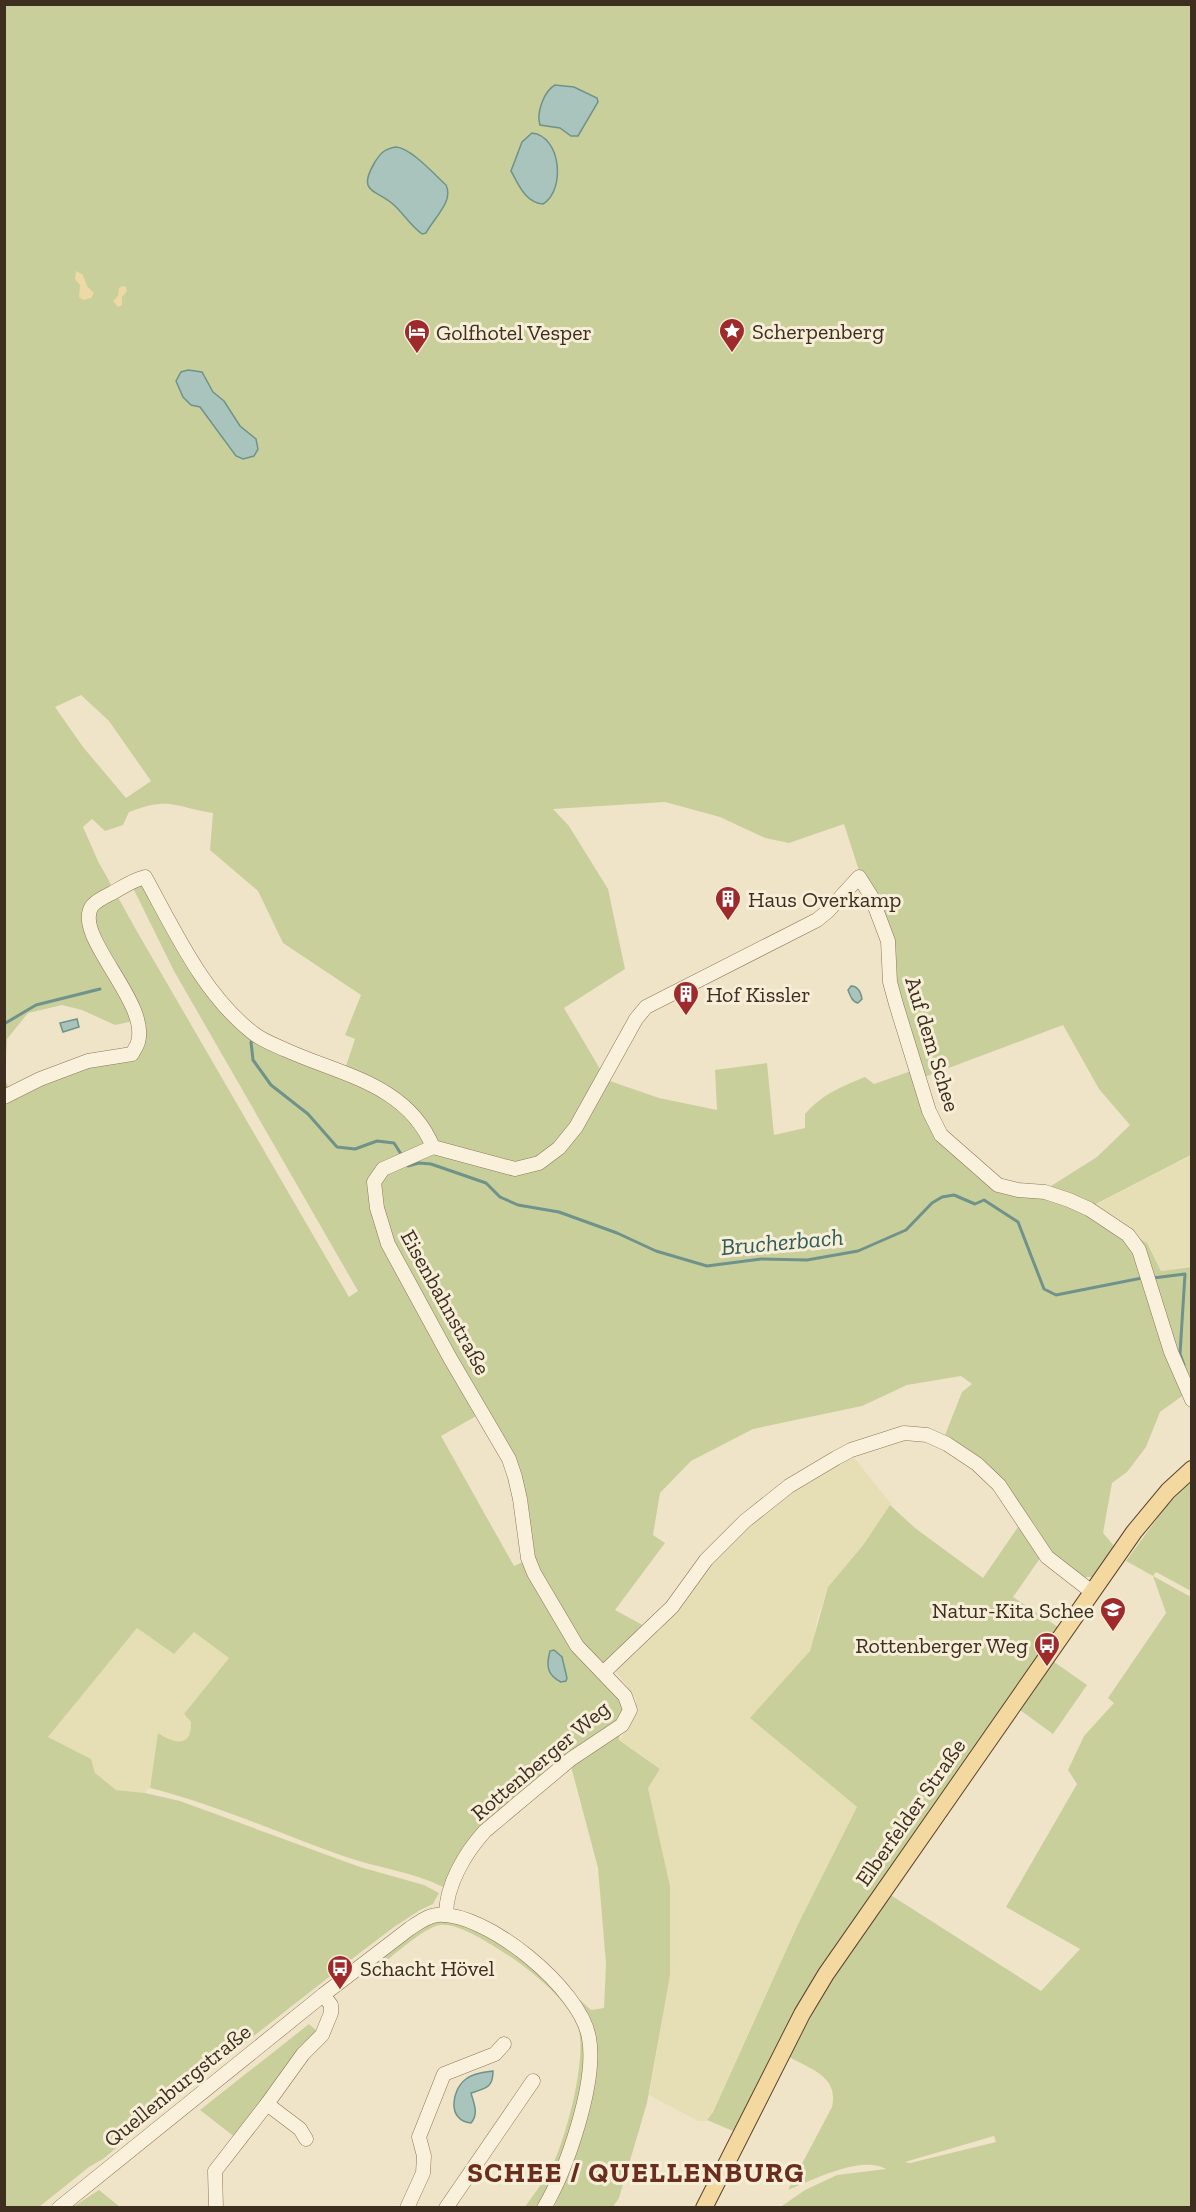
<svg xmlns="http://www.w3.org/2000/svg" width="1196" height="2212" viewBox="0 0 1196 2212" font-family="'Zilla Slab',serif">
  <rect width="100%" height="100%" fill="#f0e4c8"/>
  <!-- farmland -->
  <g fill="#e6deb5">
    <path d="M1191 1156V1266L1161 1271 1147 1243 1091 1207Z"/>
    <path d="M851 1454 891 1504 863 1544 828 1587 817 1620 812 1650 750 1718 857 1807 797 1925 712 2113 706 2121H698L649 2095 670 1977V1887L648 1788 660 1769 620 1740 636 1715V1699L615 1670 672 1618 709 1564 745 1528 791 1489Z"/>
    <path d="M137 1628 174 1654 194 1631 229 1658 184 1714 191 1722V1732L185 1740 178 1743 168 1740 158 1734 150 1787 145 1793 116 1790 108 1785 95 1773 91 1759 48 1737Z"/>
  </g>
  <!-- green -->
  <g fill="#c9cf9b" fill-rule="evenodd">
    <path d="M5 5H1191V1155L1090 1207 1069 1198 1043 1191 1097 1157 1130 1125 1099 1089 1063 1025 922 1078 894 987 891 940 882 913 863 883 844 824 789 843 765 838 720 817 665 802 553 809 569 826 608 889 625 969 564 1008 603 1074 573 1126 547 1153 536 1159 520 1164 484 1157 440 1143 417 1112 384 1086 345 1069 355 1039 345 1035 361 995 283 943 258 891 210 850 213 813C174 807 170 796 129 812L123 825 105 831 92 819 83 827 98 861 135 928 349 1297 358 1291 174 971 131 884 145 882 181 947 216 1002 261 1042 381 1091 411 1115 424 1134 426 1146C413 1152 395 1157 383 1166 354 1188 386 1246 398 1271L405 1267C395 1248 375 1207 379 1185 381 1174 396 1166 405 1162 416 1158 429 1150 440 1152 471 1155 508 1180 539 1165 570 1149 590 1108 607 1080L659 1098 717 1110 715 1070 767 1063 774 1135 805 1128V1114C821 1095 842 1086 865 1077L874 1084 914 1070 928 1125 942 1142 976 1173 1015 1193 1047 1196 1067 1202 1102 1221 1124 1237 1136 1251 1162 1344 1185 1394 1160 1412 1146 1447 1127 1472 1112 1483 1103 1533 1115 1547 1092 1577H1082L1052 1552 1035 1525 995 1475 970 1453 945 1435 962 1392 972 1384 961 1376 907 1385 862 1406 753 1429 691 1461 660 1493 653 1535 665 1543 615 1610 648 1628 605 1665 598 1662 581 1643 537 1570 518 1475 511 1455 461 1365 451 1369 478 1415 441 1436 514 1566 525 1561 530 1574 573 1645 613 1686 623 1703 619 1740 660 1769 648 1788 670 1886V1976L647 2103 619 2198 613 2207H554C574 2165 602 2089 596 2042 594 2027 587 2013 579 1999L591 2010 604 2008 606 1964 598 1868 568 1755 553 1762 523 1794 480 1829 468 1842 443 1887C413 1872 378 1868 346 1857 281 1834 217 1805 150 1788L158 1733C174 1744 192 1748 191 1722L184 1714 229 1658 194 1632 174 1654 137 1628 48 1737 91 1759 95 1773 116 1790 145 1793 180 1801 360 1867 424 1885 439 1893 433 1904 420 1910 394 1927 361 1952 200 2078 103 2159 89 2167 39 2207 5 2208ZM81 695 109 721 151 781 126 798 83 747 55 707ZM62 1005 82 1010 115 1025 138 1020 145 1033 140 1049 123 1058 90 1063 12 1094 5 1080 7 1039 28 1013Z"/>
    <path d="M1135 1236 1147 1243 1161 1271 1191 1267V1395Z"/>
    <path d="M1191 1481V1591L1156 1572 1153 1576 1191 1597V2207L779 2208 805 2190 837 2175 886 2169C861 2155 813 2180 788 2190L832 2107C839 2077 811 2069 789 2057 819 2000 853 1947 889 1894L1041 1991 1080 1949 1006 1907 1077 1784 1068 1770 1084 1736 1114 1703 1108 1698 1166 1613 1153 1576 1126 1561 1164 1509ZM994 2136 996 2142 910 2163 905 2162Z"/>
    <path d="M890 1505 915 1528 983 1578 1020 1524 1041 1557 1013 1597 1058 1627 948 1784 794 2016 733 2131 707 2120 713 2112 798 1924 857 1807 750 1718 810 1651 828 1587 863 1545Z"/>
    <path d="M1054 1662 1087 1685 1053 1734 1020 1710Z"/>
    <path d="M447 1921C498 1934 566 1982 583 2034 593 2067 564 2157 548 2188 545 2195 540 2201 536 2207H525C533 2195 543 2183 550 2170 565 2143 588 2057 578 2028 569 2001 530 1969 506 1954 490 1944 459 1923 440 1925 423 1927 384 1964 369 1975L365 1969 426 1925 436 1922Z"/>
    <path d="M309 2024 319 2033 236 2138 200 2110Z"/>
    <path d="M99 2190 120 2207H73Z"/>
  </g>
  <!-- sand -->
  <g fill="#ecd9a5">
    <path d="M76 271 83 275 87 286 94 293 91 298 83 300 79 297 80 285 75 279Z"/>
    <path d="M123 286 126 287 127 291 122 297V305L118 307 113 301 118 296 119 288Z"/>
  </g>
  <!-- water -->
  <g fill="#a9c4bc" stroke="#6f938a" stroke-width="1.5">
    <path d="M555 85 574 87 597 98 598 102 578 136H571L560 128 540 125C536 113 544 91 555 85Z"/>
    <path d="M532 133C561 136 566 190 543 204 525 203 518 183 511 171L522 142Z"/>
    <path d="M396 147C411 148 435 175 446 185 454 201 434 218 426 233L422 234C411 226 405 216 396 207 379 189 355 195 375 162 381 152 385 149 396 147Z"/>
    <path d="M188 370 202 372 213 392 224 401 240 426 256 439 258 449 254 456 243 459 236 456 200 407 191 405 183 397 176 381 181 372Z"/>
    <path d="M851 986C858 986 861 993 862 999L858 1003C852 1002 850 995 848 990Z"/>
    <path d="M77 1019 79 1027 63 1032 60 1023Z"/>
    <path d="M554 1650 562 1657 567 1678 566 1681 561 1682C547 1675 546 1666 550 1651Z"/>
    <path d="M493 2071C493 2088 486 2088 471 2093 474 2104 479 2114 471 2123 447 2121 451 2090 466 2079 473 2073 485 2072 493 2071Z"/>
  </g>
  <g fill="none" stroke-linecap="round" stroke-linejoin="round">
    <!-- stream -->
    <g stroke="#6f938a" stroke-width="3">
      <path d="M4 1024 36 1005 100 989"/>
      <path d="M251 1042 253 1060 271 1085 308 1114 337 1147 355 1149 377 1141 394 1143 401 1154"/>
      <path d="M408 1166 419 1163 431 1164 486 1183 500 1197 518 1205 559 1212 617 1233 656 1251 707 1266 761 1259 807 1260 858 1251 906 1230 932 1203 942 1197 954 1195 975 1204 984 1200 1018 1222 1044 1289 1056 1295 1142 1278"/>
      <path d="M1153 1278 1185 1274 1180 1354 1184 1365"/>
    </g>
    <defs>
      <g id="minor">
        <path d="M4 1097 40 1079 88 1061 132 1054C134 1050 137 1046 138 1042 150 1002 72 935 92 906 97 900 106 896 112 893 123 887 133 880 145 877 175 931 203 994 253 1033 263 1041 275 1045 286 1050 341 1075 407 1084 433 1147"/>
        <path d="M433 1147 515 1169 539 1163 559 1148 576 1127 636 1019 646 1007 817 920 828 911 859 877 871 896 888 941 890 982 896 1004 929 1111 941 1135 998 1185 1018 1190 1045 1192 1069 1200 1089 1209 1128 1235 1139 1250 1171 1352 1192 1400"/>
        <path d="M433 1147 383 1169 374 1182 377 1208 388 1244 450 1358 509 1459 515 1477 520 1499 528 1558 534 1573 577 1646 625 1696 630 1710 622 1725 571 1759 485 1831C465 1853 446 1885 446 1915"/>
        <path d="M604 1672 672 1607 706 1560 745 1521 789 1486 836 1458 851 1450 904 1433 927 1435 947 1444 977 1464 999 1485 1047 1557 1092 1592"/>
        <path d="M267 2104 303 2054 322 2035 331 2013V2005L323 1995"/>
        <path d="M59 2208 323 1995 409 1929C418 1923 427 1916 437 1915 486 1911 581 1989 589 2038 597 2082 567 2169 544 2208"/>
        <path d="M216 2208 215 2171 267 2104 300 2129 306 2139"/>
        <path d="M407 2208 423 2173 424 2156 419 2137 444 2074 495 2054 504 2044"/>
        <path d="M446 2208 533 2081"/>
      </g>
      <path id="major" d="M704 2208 802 2014 826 1974 1134 1532 1168 1491 1192 1469"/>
    </defs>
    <!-- minor casing -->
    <use href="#minor" stroke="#8d765c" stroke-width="15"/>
    <!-- major casing -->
    <use href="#major" stroke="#5b4430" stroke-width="18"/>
    <!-- minor -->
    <use href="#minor" stroke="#faf1dc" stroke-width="14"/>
    <!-- major -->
    <use href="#major" stroke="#f3d9a0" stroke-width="16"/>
  </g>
  <!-- icons -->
  <defs>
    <symbol id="sight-pin" viewBox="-11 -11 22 30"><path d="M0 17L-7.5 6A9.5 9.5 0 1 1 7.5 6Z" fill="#9e2a2b" stroke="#f7eed8"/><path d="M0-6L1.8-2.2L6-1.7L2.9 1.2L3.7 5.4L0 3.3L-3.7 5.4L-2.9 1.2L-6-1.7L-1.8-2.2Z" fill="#fff"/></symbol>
    <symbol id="hotel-pin" viewBox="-11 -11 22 30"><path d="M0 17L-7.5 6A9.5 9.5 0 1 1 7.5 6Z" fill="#9e2a2b" stroke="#f7eed8"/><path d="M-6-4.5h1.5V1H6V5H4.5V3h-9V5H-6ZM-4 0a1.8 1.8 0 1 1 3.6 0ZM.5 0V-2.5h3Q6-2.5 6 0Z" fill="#fff"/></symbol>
    <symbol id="building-pin" viewBox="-11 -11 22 30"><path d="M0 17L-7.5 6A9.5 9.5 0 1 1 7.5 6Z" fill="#9e2a2b" stroke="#f7eed8"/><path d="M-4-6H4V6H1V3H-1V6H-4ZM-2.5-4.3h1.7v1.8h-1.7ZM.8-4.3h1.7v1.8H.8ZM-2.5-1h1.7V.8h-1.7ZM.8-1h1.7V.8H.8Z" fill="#fff"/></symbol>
    <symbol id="school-pin" viewBox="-11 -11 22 30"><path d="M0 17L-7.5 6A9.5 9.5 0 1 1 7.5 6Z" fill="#9e2a2b" stroke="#f7eed8"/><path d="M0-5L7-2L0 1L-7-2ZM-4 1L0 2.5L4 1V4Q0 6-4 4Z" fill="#fff"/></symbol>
    <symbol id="bus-pin" viewBox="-11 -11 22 30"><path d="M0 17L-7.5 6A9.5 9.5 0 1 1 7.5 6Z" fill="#9e2a2b" stroke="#f7eed8"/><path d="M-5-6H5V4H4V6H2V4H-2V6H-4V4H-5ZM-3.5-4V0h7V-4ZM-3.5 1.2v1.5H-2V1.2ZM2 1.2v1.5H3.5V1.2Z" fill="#fff"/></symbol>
  </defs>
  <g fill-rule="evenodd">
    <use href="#sight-pin" x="717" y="316" width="30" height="40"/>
    <use href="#hotel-pin" x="402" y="317" width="30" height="40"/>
    <use href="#building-pin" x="713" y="884" width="30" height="40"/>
    <use href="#building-pin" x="671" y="979" width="30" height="40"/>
    <use href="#school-pin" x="1098" y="1595" width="30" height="40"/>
    <use href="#bus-pin" x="1032" y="1630" width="30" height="40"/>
    <use href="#bus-pin" x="325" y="1953" width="30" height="40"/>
  </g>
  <g text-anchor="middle" stroke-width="6" stroke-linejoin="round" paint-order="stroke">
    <!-- poi labels -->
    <g font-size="22" fill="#3d2e20" stroke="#f7eed8" text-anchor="start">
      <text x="752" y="339">Scherpenberg</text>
      <text x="436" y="340">Golfhotel Vesper</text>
      <text x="748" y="907">Haus Overkamp</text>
      <text x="706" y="1002">Hof Kissler</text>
      <text x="1094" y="1618" text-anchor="end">Natur-Kita Schee</text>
      <text x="1028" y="1653" text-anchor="end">Rottenberger Weg</text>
      <text x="360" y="1976">Schacht Hövel</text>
    </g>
    <!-- street labels -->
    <g font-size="22" fill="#3d2e20" stroke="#f7eed8">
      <text transform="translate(933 1044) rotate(73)" y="8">Auf dem Schee</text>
      <text transform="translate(446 1302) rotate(61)" y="8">Eisenbahnstraße</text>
      <text transform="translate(540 1760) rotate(-40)" y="8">Rottenberger Weg</text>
      <text transform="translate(910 1812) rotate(-55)" y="8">Elberfelder Straße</text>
      <text transform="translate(177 2085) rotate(-39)" y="8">Quellenburgstraße</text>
    </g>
    <!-- water labels -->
    <g font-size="24" font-style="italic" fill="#2f5d5a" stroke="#f7eed8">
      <text transform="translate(782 1242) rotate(-5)" y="8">Brucherbach</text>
    </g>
    <!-- district labels -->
    <g font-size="28" font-weight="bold" letter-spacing="1.5" fill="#6b2e1e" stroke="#f7eed8">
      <text x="636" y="2182">SCHEE / QUELLENBURG</text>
    </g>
  </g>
  <!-- border -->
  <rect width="1196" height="2212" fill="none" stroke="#3d2e20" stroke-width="12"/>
</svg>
